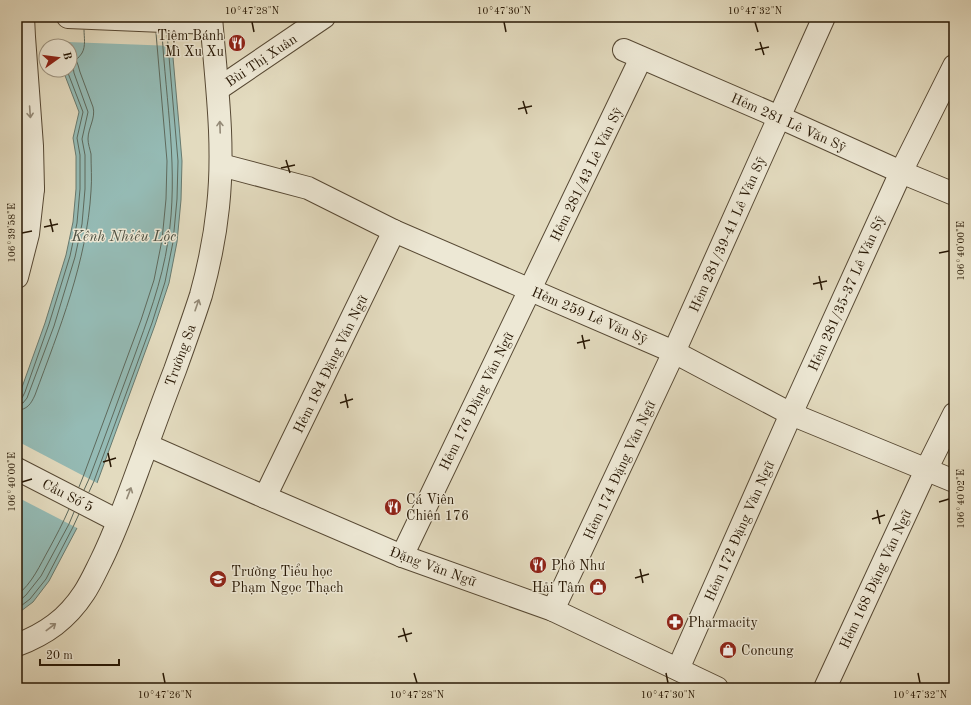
<svg xmlns="http://www.w3.org/2000/svg" width="971" height="705" viewBox="0 0 971 705" font-family="'Old Standard TT',serif">
  <rect width="100%" height="100%" fill="#e3dbbf"/>
  <filter id="stains"><feTurbulence type="fractalNoise" baseFrequency=".005" numOctaves="4"/><feColorMatrix values="0 0 0 0 .2 0 0 0 0 .09 0 0 0 0 .02 0 0 0 .5 -.17"/></filter>
  <radialGradient id="worn" r=".72"><stop offset=".6" stop-color="#630" stop-opacity="0"/><stop offset="1" stop-color="#630" stop-opacity=".3"/></radialGradient>
  <!-- water -->
  <path fill="#95bbb5" stroke="#697a6f" d="M171 17 172 46 179 125 182 161 181 200 177 242 169 283 155 325 97 483 77 528 49 581 33 602 17 614V399L21 390 45 323 66 255 73 222 76 189V156L73 138 79 112 64 73 65 70H70V46H69V42Z"/>
  <!-- pier -->
  <g fill="#e3dbbf">
    <path d="M66 17H173L174 46 67 42Z"/>
    <path d="M17 441 99 484 79 529 17 497Z"/>
  </g>
  <g fill="none" stroke-linecap="round" stroke-linejoin="round">
    <!-- shore -->
    <g stroke="#5e6a5d" stroke-width="1">
      <path d="M17 399 22 398 25 392 49 324 70 256 77 223 80 189V155L77 138 83 112 68 73V70"/>
      <path d="M17 404 23 403 27 398 54 326 75 257 82 224 85 189V155L82 139 88 112 74 73 73 67 70 63"/>
      <path d="M17 410C27 410 31 404 35 395 59 330 87 261 91 191 92 179 91 166 91 154 90 149 88 144 88 139 88 128 96 118 93 107L80 72 78 65 76 60C78 58 80 56 82 53 86 46 84 37 84 30"/>
      <path d="M79 487 83 477 141 320 154 280 162 240 166 199 167 161 156 33"/>
      <path d="M84 490 89 479C104 440 118 400 133 360 147 321 162 282 168 241 179 172 166 102 162 33"/>
      <path d="M89 492 94 481 152 323 165 282 173 242 177 199 178 161 167 33"/>
      <path d="M17 595C32 584 40 565 49 549 56 536 63 523 69 509"/>
      <path d="M17 603 26 595 41 576 69 524 74 512"/>
      <path d="M17 609 30 599 46 579 73 527 79 514"/>
    </g>
    <defs>
      <g id="minor">
        <path d="M624 50 779 117 901 172 954 194"/>
        <path d="M218 89 324 17"/>
        <path d="M221 165 308 188 394 231 674 352 791 414 954 481"/>
        <path d="M17 181 33 189"/>
        <path d="M265 497 394 231"/>
        <path d="M402 556 641 58"/>
        <path d="M553 610 674 352 824 17"/>
        <path d="M678 669 791 414 901 172 954 66"/>
        <path d="M825 688 926 470 954 414"/>
      </g>
      <g id="tertiary">
        <path d="M68 17 211 23"/>
        <path d="M17 277 28 234 33 189 32 146 24 37 23 17"/>
        <path d="M147 445 265 497 402 556 553 610 717 688"/>
        <path d="M17 469 118 521"/>
        <path d="M17 645C46 634 67 619 84 593 90 584 95 573 100 563 116 531 128 497 140 464 152 432 163 401 175 370 184 345 193 320 201 295 209 266 215 236 218 207 225 143 216 80 211 17"/>
      </g>
    </defs>
    <!-- minor casing -->
    <use href="#minor" stroke="#574934" stroke-width="24"/>
    <!-- tertiary casing -->
    <use href="#tertiary" stroke="#574934" stroke-width="24"/>
    <!-- minor -->
    <use href="#minor" stroke="#ede8d5" stroke-width="22"/>
    <!-- tertiary -->
    <use href="#tertiary" stroke="#ede8d5" stroke-width="22"/>
  </g>
  <!-- one-way arrows -->
  <defs><path id="oneway-shaft" d="M-6 0H5M1.5-3L5.5 0L1.5 3" fill="none" stroke-width="1.6" stroke-linecap="round" stroke-linejoin="round"/></defs>
  <g stroke="#948a77">
    <use href="#oneway-shaft" transform="translate(30 112) rotate(86)"/>
    <use href="#oneway-shaft" transform="translate(220 127) rotate(-92)"/>
    <use href="#oneway-shaft" transform="translate(197 305) rotate(-71)"/>
    <use href="#oneway-shaft" transform="translate(129 493) rotate(-69)"/>
    <use href="#oneway-shaft" transform="translate(51 627) rotate(-37)"/>
  </g>
  <!-- ticks -->
  <path fill="none" stroke="#281805" stroke-width="1.5" d="M252 22 254 32M504 22 506 32M755 22 758 32M760 42 764 55M755 50 769 47M523 101 527 114M518 109 532 106M286 160 290 173M281 168 295 165M50 219 53 232M44 227 58 224M22 233 32 231M939 253 949 251M819 276 822 290M813 284 827 281M582 335 585 349M577 343 590 340M345 394 348 408M340 403 353 399M108 453 111 467M103 462 116 458M22 482 32 479M939 502 949 499M877 510 880 524M872 519 885 515M640 569 643 583M635 578 649 574M403 628 407 642M398 637 412 633M163 673 165 683M414 673 417 683M666 673 668 683M918 673 920 683"/>
  <!-- icons -->
  <defs>
    <symbol id="restaurant-disc" viewBox="-11 -11 22 22"><circle r="9.5" fill="#8f2418" stroke="#ede8d5"/><path d="M-5-6h1v4h1v-4h1v4h1v-4h1v5L-1.5 .5V6h-2V.5L-5-1ZM5-6V6H3V1.5H1.5Q1.5-4 5-6Z" fill="#fff"/></symbol>
    <symbol id="school-disc" viewBox="-11 -11 22 22"><circle r="9.5" fill="#8f2418" stroke="#ede8d5"/><path d="M0-5L7-2L0 1L-7-2ZM-4 1L0 2.5L4 1V4Q0 6-4 4Z" fill="#fff"/></symbol>
    <symbol id="shop-disc" viewBox="-11 -11 22 22"><circle r="9.5" fill="#8f2418" stroke="#ede8d5"/><path d="M-5-2.5h2.3a2.7 3.5 0 0 1 5.4 0H5L5.5 6h-11ZM-1.5-2.5h3a1.5 2.3 0 0 0-3 0Z" fill="#fff"/></symbol>
    <symbol id="pharmacy-disc" viewBox="-11 -11 22 22"><circle r="9.5" fill="#8f2418" stroke="#ede8d5"/><path d="M-2-6h4v4h4v4h-4v4h-4v-4h-4v-4h4Z" fill="#fff"/></symbol>
  </defs>
  <g fill-rule="evenodd">
    <use href="#restaurant-disc" x="227" y="33" width="20" height="20"/>
    <use href="#restaurant-disc" x="383" y="497" width="20" height="20"/>
    <use href="#restaurant-disc" x="528" y="555" width="20" height="20"/>
    <use href="#school-disc" x="208" y="569" width="20" height="20"/>
    <use href="#shop-disc" x="588" y="577" width="20" height="20"/>
    <use href="#pharmacy-disc" x="665" y="612" width="20" height="20"/>
    <use href="#shop-disc" x="718" y="640" width="20" height="20"/>
  </g>
  <g text-anchor="middle" stroke-width="3" stroke-linejoin="round" paint-order="stroke">
    <!-- poi labels -->
    <g font-size="14" fill="#281805" stroke="#ede8d5" text-anchor="start">
      <text x="224" y="40" text-anchor="end">Tiệm Bánh<tspan x="224" dy="16">Mì Xu Xu</tspan></text>
      <text x="406" y="504">Cá Viên<tspan x="406" dy="16">Chiên 176</tspan></text>
      <text x="551" y="570">Phở Như</text>
      <text x="231" y="576">Trường Tiểu học<tspan x="231" dy="16">Phạm Ngọc Thạch</tspan></text>
      <text x="585" y="592" text-anchor="end">Hải Tâm</text>
      <text x="688" y="627">Pharmacity</text>
      <text x="741" y="655">Concung</text>
    </g>
    <!-- street labels -->
    <g font-size="14" fill="#281805" stroke="#ede8d5">
      <text transform="translate(261 60) rotate(-34)" y="5">Bùi Thị Xuân</text>
      <text transform="translate(789 122) rotate(24)" y="5">Hẻm 281 Lê Văn Sỹ</text>
      <text transform="translate(586 174) rotate(-64)" y="5">Hẻm 281/43 Lê Văn Sỹ</text>
      <text transform="translate(727 234) rotate(-66)" y="5">Hẻm 281/39-41 Lê Văn Sỹ</text>
      <text transform="translate(846 293) rotate(-66)" y="5">Hẻm 281/35-37 Lê Văn Sỹ</text>
      <text transform="translate(590 315) rotate(23)" y="5">Hẻm 259 Lê Văn Sỹ</text>
      <text transform="translate(180 355) rotate(-70)" y="5">Trường Sa</text>
      <text transform="translate(330 364) rotate(-64)" y="5">Hẻm 184 Đặng Văn Ngữ</text>
      <text transform="translate(476 401) rotate(-64)" y="5">Hẻm 176 Đặng Văn Ngữ</text>
      <text transform="translate(619 470) rotate(-65)" y="5">Hẻm 174 Đặng Văn Ngữ</text>
      <text transform="translate(68 495) rotate(27)" y="5">Cầu Số 5</text>
      <text transform="translate(739 531) rotate(-66)" y="5">Hẻm 172 Đặng Văn Ngữ</text>
      <text transform="translate(433 566) rotate(20)" y="5">Đặng Văn Ngữ</text>
      <text transform="translate(875 579) rotate(-65)" y="5">Hẻm 168 Đặng Văn Ngữ</text>
    </g>
    <!-- water labels -->
    <g font-size="15" font-style="italic" fill="#4e5143" stroke="#ede8d5">
      <text x="124" y="241">Kênh Nhiêu Lộc</text>
    </g>
  </g>
  <!-- margin -->
  <rect width="971" height="705" fill="none" stroke="#e3dbbf" stroke-width="44"/>
  <!-- north arrow -->
  <g transform="translate(58 58) rotate(76)"><circle r="19" fill="#ede8d5" stroke="#9e9582"/>
  <path d="M0-3L7 15L0 10L-7 15Z" fill="#8f2418"/>
  <text y="-6" font-size="11" font-weight="bold" text-anchor="middle" fill="#281805">B</text>
  </g>
  <!-- scale -->
  <path d="M40 659v6h79v-6" fill="none" stroke="#281805" stroke-width="2"/>
  <text x="46" y="659" font-size="12" fill="#281805" stroke="#ede8d5" stroke-width="3" paint-order="stroke">20 m</text>
  <rect x="22" y="22" width="927" height="661" fill="none" stroke="#281805" stroke-width="1.5"/>
  <g font-size="10" text-anchor="middle" fill="#281805">
    <text x="252" y="14">10°47'28"N</text>
    <text x="504" y="14">10°47'30"N</text>
    <text x="755" y="14">10°47'32"N</text>
    <text transform="translate(11 233) rotate(-90)" y="4">106°39'58"E</text>
    <text transform="translate(960 251) rotate(-90)" y="4">106°40'00"E</text>
    <text transform="translate(11 482) rotate(-90)" y="4">106°40'00"E</text>
    <text transform="translate(960 499) rotate(-90)" y="4">106°40'02"E</text>
    <text x="165" y="698">10°47'26"N</text>
    <text x="417" y="698">10°47'28"N</text>
    <text x="668" y="698">10°47'30"N</text>
    <text x="920" y="698">10°47'32"N</text>
  </g>
  <rect width="100%" height="100%" filter="url(#stains)"/>
  <rect width="100%" height="100%" fill="url(#worn)"/>
</svg>
